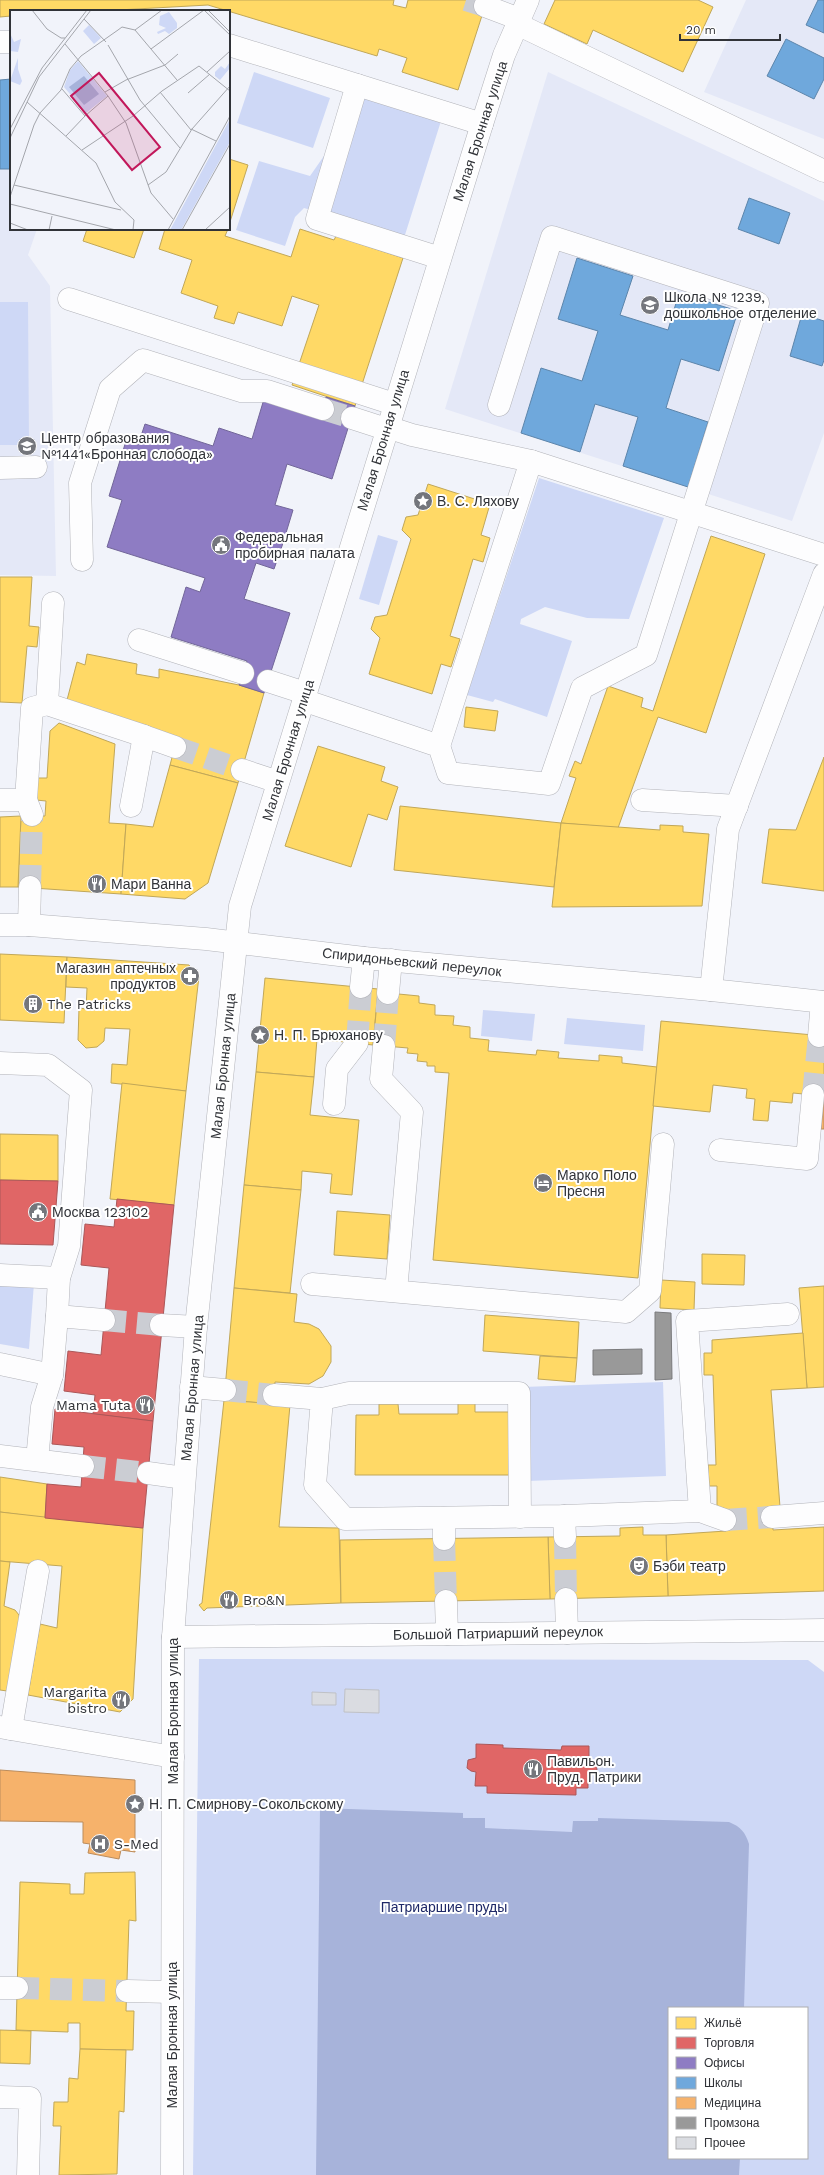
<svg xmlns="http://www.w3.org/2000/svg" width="824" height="2175" viewBox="0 0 824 2175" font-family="'Work Sans',sans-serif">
  <rect width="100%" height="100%" fill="#f1f3fa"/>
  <!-- built -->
  <g fill="#e4e8f7">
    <path d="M746 0H824V139L704 92Z"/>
    <path d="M548 72 824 201V433L792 521 445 409Z"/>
    <path d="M0 169H11V229H37L28 255 50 286 56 576 0 575Z"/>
  </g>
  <!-- green -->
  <g fill="#ced8f6" fill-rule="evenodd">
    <path d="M254 72 330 98 313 148 237 123Z"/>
    <path d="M345 92 441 121 404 238 304 208 295 217 285 246 236 230 259 161 310 176 326 153Z"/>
    <path d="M0 302H28L29 445H0Z"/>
    <path d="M539 478 664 518 629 619 587 618 545 607 521 619 520 624 572 641 547 717 495 699 493 702 467 695Z"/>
    <path d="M378 535 398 541 379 605 359 599Z"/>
    <path d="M483 1010 535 1014 532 1041 481 1036Z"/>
    <path d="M567 1018 645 1025 643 1051 564 1044Z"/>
    <path d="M0 1280 34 1283 29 1349 0 1344Z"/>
    <path d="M663 1382 666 1476 527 1481 523 1387Z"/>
    <path d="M199 1659 808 1660 824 1672V2175H193ZM669 2008H807V2158H669Z"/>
  </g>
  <!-- water -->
  <path fill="#a7b3da" d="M320 1808 463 1813V1818H485V1828L572 1832 573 1821H598V1818L729 1822C741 1827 745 1832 749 1844L744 2008H669V2158H740L739 2175H316Z"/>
  <!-- homes -->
  <g fill="#ffd966" stroke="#c1a758">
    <path d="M0 0H394L393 5 406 8 408 0H487L458 90 402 72 407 58 379 49 377 56 208 5 100 11H11V16L0 17Z"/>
    <path d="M555 0H698L713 7 683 72 593 30 587 44 544 24Z"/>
    <path d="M229 159 248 165 229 225Z"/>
    <path d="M87 229H144L134 258 83 241Z"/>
    <path d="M165 229H228L225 236 291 257 300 229 334 240 336 236 403 258 355 406 292 385 319 305 292 296 282 326 238 312 234 324 214 318 218 306 181 293 192 260 159 249Z"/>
    <path d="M428 484 490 504 481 535 490 538 483 562 473 559 450 636 460 639 451 667 441 664 432 694 369 674 380 638 371 629 375 617 387 615 411 539 402 530 406 517 418 515Z"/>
    <path d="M711 536 765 554 706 733 658 717 618 828 561 823 576 778 569 776 575 761 581 764 608 686 643 698 641 707 653 711Z"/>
    <path d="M0 577H32L29 626 39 627 37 647 27 646 22 703 0 702Z"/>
    <path d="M87 654 137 664 136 674 159 678V669L239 685 264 693 238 783 170 765 177 739 67 700 77 662 85 665Z"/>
    <path d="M466 707 498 711 495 731 464 727Z"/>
    <path d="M59 723 115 744 109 823 126 824 121 894 18 887 21 816H45L46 801 36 800 37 778H47L50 731Z"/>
    <path d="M318 746 385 767 381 781 398 787 387 820 368 814 351 867 285 846Z"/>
    <path d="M824 757V891L762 883 769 829 796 830Z"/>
    <path d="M170 765 238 783 208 883 185 899 121 894 126 824 153 827Z"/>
    <path d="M400 806 561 823 554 887 394 870Z"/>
    <path d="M21 816 18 887H0V817Z"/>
    <path d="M561 823 660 830V825L683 826V832L709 834 702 906 552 907Z"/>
    <path d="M0 954 67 957 64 1023 0 1020Z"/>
    <path d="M67 957 189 965 194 971 199 976 186 1091 111 1083 112 1064 127 1065 130 1029 105 1028 104 1041 97 1047 86 1048 78 1040 79 1008 86 1009 87 988 66 987Z"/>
    <path d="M265 978 378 989 373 1045 317 1039 314 1077 256 1072Z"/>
    <path d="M378 992 419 996V1003L435 1005V1015L454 1016 453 1025 470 1027V1038L489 1040 488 1051 536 1055 537 1050 559 1052 558 1058 599 1061V1055L622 1057V1063L657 1067 638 1278 433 1260 449 1073 435 1072V1066H427V1062L417 1061 418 1054 407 1053 408 1048 373 1045Z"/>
    <path d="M661 1021 824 1036V1096L793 1093 792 1103 770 1101 768 1121 753 1120 755 1099 746 1098 747 1089 713 1085 710 1112 653 1106Z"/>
    <path d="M256 1072 314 1077 310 1115 359 1120 352 1195 330 1193 332 1174 302 1171 301 1190 244 1185Z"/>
    <path d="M122 1083 186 1091 174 1205 110 1199Z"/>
    <path d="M0 1134 58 1135V1181L0 1180Z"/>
    <path d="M244 1185 301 1190 290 1293 234 1288Z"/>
    <path d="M337 1211 390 1215 387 1259 334 1255Z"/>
    <path d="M702 1254 745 1255 744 1285 702 1284Z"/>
    <path d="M661 1280 695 1282 694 1310 660 1308Z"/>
    <path d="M824 1286V1387L807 1388 799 1288Z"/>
    <path d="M234 1288 297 1294 294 1322 309 1324 319 1329 331 1346V1362L323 1376 309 1384 275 1382 274 1404 224 1400Z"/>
    <path d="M485 1315 579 1322 577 1358 483 1351Z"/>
    <path d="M803 1333 807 1388 771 1390 780 1507 772 1508 773 1530 824 1527V1591L668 1596 666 1535 726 1531 724 1508 717 1509V1486H709L708 1465H716L713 1375H704V1353H712V1340Z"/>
    <path d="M540 1356 577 1358 575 1382 538 1379Z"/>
    <path d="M224 1400 290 1405 279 1527 339 1528 341 1603 207 1608 204 1611 199 1605 202 1603Z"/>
    <path d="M458 1403H475V1412H509V1475H355L356 1415H379V1404H398L399 1414H458Z"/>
    <path d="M0 1477 47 1484 45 1518 0 1512Z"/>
    <path d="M0 1512 143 1528 133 1699 120 1712 28 1695 40 1624 57 1628 62 1566 0 1561Z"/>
    <path d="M643 1527V1535H666L668 1596 550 1599 548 1537 620 1536V1528Z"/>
    <path d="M548 1537 550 1599 341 1603 340 1540Z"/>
    <path d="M0 1561 10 1562 4 1606 15 1610 19 1615 20 1621 7 1691 0 1690Z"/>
    <path d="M135 1872 136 1921 129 1920 126 2011H134L133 2050 80 2049V2023H68V2032L16 2030 20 1882 70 1884V1894H84L85 1873Z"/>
    <path d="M0 2030 31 2031 30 2064 0 2063Z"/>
    <path d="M80 2049 126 2050 124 2112 119 2111 117 2174 59 2175 61 2126H53L54 2102H68L69 2078 78 2079Z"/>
  </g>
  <!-- shops -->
  <g fill="#e06666" stroke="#ac5758">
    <path d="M0 1180 58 1181 53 1245 0 1244Z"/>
    <path d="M117 1199 174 1205 153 1421 93 1414 95 1395 64 1391 68 1351 101 1355 109 1268 81 1265 85 1224 114 1227Z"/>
    <path d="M55 1409 153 1421 143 1528 45 1518 47 1484 81 1487 84 1447 52 1444Z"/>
    <path d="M476 1744 503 1745V1748L561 1750 562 1746H589V1760L596 1763 597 1770 594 1774 588 1775V1788H576V1795L487 1793V1786H475L476 1772 471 1771 467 1768 468 1760 476 1758Z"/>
  </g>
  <!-- offices -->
  <path fill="#8e7cc3" stroke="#726699" d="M326 397 355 406 332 479 287 464 275 505 293 510 282 546 274 569 256 563 244 599 290 613 264 693 239 685 247 661 171 637 186 587 200 592 205 578 107 547 122 500 109 496 126 441 138 445 145 424 213 446 219 428 252 439 264 399 320 417Z"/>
  <!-- schools -->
  <g fill="#6fa8dc" stroke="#5c85ab">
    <path d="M818 0H824V33L806 25Z"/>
    <path d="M786 39 824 58V79L814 99 767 76Z"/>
    <path d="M11 79V169H0V80Z"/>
    <path d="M749 198 790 213 779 244 738 229Z"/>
    <path d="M577 258 633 276 620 315 668 330 679 293 738 311 719 371 681 359 666 408 708 422 688 487 623 466 638 417 595 404 580 452 521 433 541 368 582 381 598 331 558 319Z"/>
    <path d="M802 314 824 321V360L822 366 790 356Z"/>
  </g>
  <!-- health -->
  <g fill="#f6b26b" stroke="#bb8c5c">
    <path d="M824 1097V1129H821Z"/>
    <path d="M0 1770 135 1780V1852L121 1850 119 1859 88 1853 90 1844 83 1843V1822L0 1821Z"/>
  </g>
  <!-- industry -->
  <g fill="#999" stroke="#7a7a7c">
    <path d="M655 1312 671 1313 672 1379 655 1380Z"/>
    <path d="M642 1349V1374L593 1375V1350Z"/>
  </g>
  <!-- building -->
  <g fill="#dadce1" stroke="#bfc1c6">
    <path d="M345 1689 379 1690V1713L344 1712Z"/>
    <path d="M312 1692 336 1693V1705H312Z"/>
  </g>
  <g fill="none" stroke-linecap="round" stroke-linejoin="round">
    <!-- minor-tunnel -->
    <g stroke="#cbcdd3" stroke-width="22" stroke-dasharray="22 11" stroke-linecap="butt">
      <path d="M466 0 485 6"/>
      <path d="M323 409 352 418"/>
      <path d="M175 747 242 770"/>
      <path d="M30 887 32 815"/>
      <path d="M357 1043 361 987"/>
      <path d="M384 1046 388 993"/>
      <path d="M813 1095 819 1036"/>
      <path d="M104 1320 161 1325"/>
      <path d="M225 1390 274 1395"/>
      <path d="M83 1466 148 1473"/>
      <path d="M725 1520 772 1517"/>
      <path d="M565 1537 566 1599"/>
      <path d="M444 1539 446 1601"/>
      <path d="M17 1988 127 1991"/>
    </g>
    <defs>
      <g id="minor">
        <path d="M485 6 519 19"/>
        <path d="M517 24 824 171"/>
        <path d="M0 42H11"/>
        <path d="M229 45 482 124"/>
        <path d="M357 85 317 219 440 258"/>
        <path d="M69 299 394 404"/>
        <path d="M352 418 386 429"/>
        <path d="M387 427 412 435 531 461 824 555"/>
        <path d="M0 468 36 467"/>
        <path d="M82 560 80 483 110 389 143 360 241 391H267L323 409"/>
        <path d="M139 640 243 673"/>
        <path d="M268 681 305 693"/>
        <path d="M303 700 439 746 448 773 549 784 582 688 646 655 758 303 552 237 499 405"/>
        <path d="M47 704 53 603"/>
        <path d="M439 746 531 461"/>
        <path d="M242 770 278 782"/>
        <path d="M0 800H26L32 815"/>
        <path d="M26 800 32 708 47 704 144 736"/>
        <path d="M642 800 737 806"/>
        <path d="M131 806 144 736 175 747"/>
        <path d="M0 925H29L206 939 364 958 711 990 824 1002"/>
        <path d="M29 925 30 887"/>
        <path d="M361 987 364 958"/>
        <path d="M711 990 728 829 824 574"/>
        <path d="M388 993 391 960"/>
        <path d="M819 1036 822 1002"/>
        <path d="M384 1046 381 1079 412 1112 396 1291"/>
        <path d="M0 1063 48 1065 81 1090 69 1246 59 1278 57 1316 104 1320"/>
        <path d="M334 1104 337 1069 357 1043"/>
        <path d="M720 1150 807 1159 813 1095"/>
        <path d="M0 1275 59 1278"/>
        <path d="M312 1284 626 1312 650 1291 663 1144"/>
        <path d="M161 1325 196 1327"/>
        <path d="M0 1364 52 1375"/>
        <path d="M191 1387 225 1390"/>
        <path d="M274 1395 322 1399 315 1485 345 1519 564 1516 700 1511 725 1520"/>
        <path d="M322 1399 349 1393H519L520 1517"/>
        <path d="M0 1456 83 1466"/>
        <path d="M37 1460 42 1407 52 1375 57 1316"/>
        <path d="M148 1473 184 1478"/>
        <path d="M700 1511 687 1321 788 1314"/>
        <path d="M564 1516 565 1537"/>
        <path d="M772 1517 824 1513"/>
        <path d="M444 1518V1539"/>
        <path d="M566 1599 567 1633"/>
        <path d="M446 1601 447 1634"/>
        <path d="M173 1637 824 1630"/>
        <path d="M0 1727 173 1757"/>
        <path d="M11 1729 38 1571"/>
        <path d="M0 1988H17"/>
        <path d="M127 1991 172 1992"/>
        <path d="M0 2097 30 2098 28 2175"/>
        <path d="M172 2175 173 1637 196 1327 240 906 482 124 504 55 528 0"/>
      </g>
    </defs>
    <!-- minor casing -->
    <use href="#minor" stroke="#b2b3b9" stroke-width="23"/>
    <!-- minor -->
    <use href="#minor" stroke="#fdfdfe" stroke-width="22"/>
  </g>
  <!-- icons -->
  <defs>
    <symbol id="school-disc" viewBox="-11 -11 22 22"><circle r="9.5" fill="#74767c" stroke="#fff"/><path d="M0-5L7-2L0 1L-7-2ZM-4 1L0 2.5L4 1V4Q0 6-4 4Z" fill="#fff"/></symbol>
    <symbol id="sight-disc" viewBox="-11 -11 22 22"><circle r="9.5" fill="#74767c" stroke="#fff"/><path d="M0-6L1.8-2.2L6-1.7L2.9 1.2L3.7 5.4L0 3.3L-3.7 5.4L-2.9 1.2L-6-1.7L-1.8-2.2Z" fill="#fff"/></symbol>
    <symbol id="civic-disc" viewBox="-11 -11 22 22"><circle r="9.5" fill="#74767c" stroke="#fff"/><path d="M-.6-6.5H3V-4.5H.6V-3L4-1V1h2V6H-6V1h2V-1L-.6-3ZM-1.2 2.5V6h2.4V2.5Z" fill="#fff"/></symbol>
    <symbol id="restaurant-disc" viewBox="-11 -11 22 22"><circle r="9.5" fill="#74767c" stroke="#fff"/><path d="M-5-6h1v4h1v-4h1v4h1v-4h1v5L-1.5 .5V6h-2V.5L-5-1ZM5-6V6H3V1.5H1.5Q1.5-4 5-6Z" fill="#fff"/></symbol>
    <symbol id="pharmacy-disc" viewBox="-11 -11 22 22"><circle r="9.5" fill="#74767c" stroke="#fff"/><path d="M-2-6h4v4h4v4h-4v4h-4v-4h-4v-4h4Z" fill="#fff"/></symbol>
    <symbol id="building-disc" viewBox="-11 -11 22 22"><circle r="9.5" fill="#74767c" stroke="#fff"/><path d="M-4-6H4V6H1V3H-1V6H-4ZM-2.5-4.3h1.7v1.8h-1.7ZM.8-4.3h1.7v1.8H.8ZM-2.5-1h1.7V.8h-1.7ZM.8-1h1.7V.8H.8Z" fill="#fff"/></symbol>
    <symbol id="hotel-disc" viewBox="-11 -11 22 22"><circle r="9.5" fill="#74767c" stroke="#fff"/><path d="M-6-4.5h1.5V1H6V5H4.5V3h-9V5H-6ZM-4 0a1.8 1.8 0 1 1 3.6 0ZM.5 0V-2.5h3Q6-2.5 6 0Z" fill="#fff"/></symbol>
    <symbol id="theatre-disc" viewBox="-11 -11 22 22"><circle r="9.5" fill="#74767c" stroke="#fff"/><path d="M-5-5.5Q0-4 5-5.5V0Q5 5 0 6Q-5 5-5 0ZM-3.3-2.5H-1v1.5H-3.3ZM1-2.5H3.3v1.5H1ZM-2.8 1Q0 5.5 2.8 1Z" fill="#fff"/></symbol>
    <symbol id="hospital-disc" viewBox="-11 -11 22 22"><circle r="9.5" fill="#74767c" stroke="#fff"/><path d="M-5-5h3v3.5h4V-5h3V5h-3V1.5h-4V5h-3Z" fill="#fff"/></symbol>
  </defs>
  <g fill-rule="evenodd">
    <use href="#school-disc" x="639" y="294" width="22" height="22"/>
    <use href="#school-disc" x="16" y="435" width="22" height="22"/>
    <use href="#sight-disc" x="412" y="490" width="22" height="22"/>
    <use href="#civic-disc" x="210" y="534" width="22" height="22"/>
    <use href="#restaurant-disc" x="86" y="873" width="22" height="22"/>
    <use href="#pharmacy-disc" x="179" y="965" width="22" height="22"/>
    <use href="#building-disc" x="22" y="993" width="22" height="22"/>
    <use href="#sight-disc" x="249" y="1024" width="22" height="22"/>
    <use href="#hotel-disc" x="532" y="1172" width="22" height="22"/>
    <use href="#civic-disc" x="27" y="1201" width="22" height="22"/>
    <use href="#restaurant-disc" x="134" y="1394" width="22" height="22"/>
    <use href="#theatre-disc" x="628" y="1555" width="22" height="22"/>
    <use href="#restaurant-disc" x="218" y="1589" width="22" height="22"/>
    <use href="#restaurant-disc" x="110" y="1689" width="22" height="22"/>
    <use href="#restaurant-disc" x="522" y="1758" width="22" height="22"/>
    <use href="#sight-disc" x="124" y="1793" width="22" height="22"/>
    <use href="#hospital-disc" x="89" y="1833" width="22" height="22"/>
  </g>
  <g text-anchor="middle" stroke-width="4" stroke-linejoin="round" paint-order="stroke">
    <!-- street labels -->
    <g font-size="14" fill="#313338" stroke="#fff">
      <text transform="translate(480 131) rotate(-72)" y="5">Малая Бронная улица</text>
      <text transform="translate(383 440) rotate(-73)" y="5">Малая Бронная улица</text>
      <text transform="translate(288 750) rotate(-73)" y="5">Малая Бронная улица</text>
      <text transform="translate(412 962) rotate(6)" y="5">Спиридоньевский переулок</text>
      <text transform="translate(223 1066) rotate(-84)" y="5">Малая Бронная улица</text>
      <text transform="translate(192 1388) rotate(-85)" y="5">Малая Бронная улица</text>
      <text transform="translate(498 1633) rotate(-1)" y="5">Большой Патриарший переулок</text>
      <text transform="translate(173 1711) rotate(-90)" y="5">Малая Бронная улица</text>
      <text transform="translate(172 2035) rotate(-90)" y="5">Малая Бронная улица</text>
    </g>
    <!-- poi labels -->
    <g font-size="14" fill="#313338" stroke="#fff" text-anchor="start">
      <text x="664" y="302">Школа № 1239,<tspan x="664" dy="16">дошкольное отделение</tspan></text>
      <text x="41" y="443">Центр образования<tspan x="41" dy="16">№1441«Бронная слобода»</tspan></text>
      <text x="437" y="506">В. С. Ляхову</text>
      <text x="235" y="542">Федеральная<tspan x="235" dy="16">пробирная палата</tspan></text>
      <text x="111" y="889">Мари Ванна</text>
      <text x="176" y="973" text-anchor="end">Магазин аптечных<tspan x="176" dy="16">продуктов</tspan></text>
      <text x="47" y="1009">The Patricks</text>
      <text x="274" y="1040">Н. П. Брюханову</text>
      <text x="557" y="1180">Марко Поло<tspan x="557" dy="16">Пресня</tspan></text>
      <text x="52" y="1217">Москва 123102</text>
      <text x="131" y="1410" text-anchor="end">Mama Tuta</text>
      <text x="653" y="1571">Бэби театр</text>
      <text x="243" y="1605">Bro&amp;N</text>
      <text x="107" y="1697" text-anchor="end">Margarita<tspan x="107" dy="16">bistro</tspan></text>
      <text x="547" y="1766">Павильон.<tspan x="547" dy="16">Пруд. Патрики</tspan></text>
      <text x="149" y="1809">Н. П. Смирнову-Сокольскому</text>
      <text x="114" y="1849">S-Med</text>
    </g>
    <!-- park labels -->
    <g font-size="14" fill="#1e2867" stroke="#fff">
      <text x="444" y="1912">Патриаршие пруды</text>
    </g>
  </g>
  <!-- overview -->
  <g transform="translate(10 10)">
    <rect width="220" height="220" fill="#f1f3fa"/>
    <path d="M159 2 167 13V18L159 24 155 21 148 24 147 22 156 18 149 15 150 6ZM79 15 91 28 84 34 73 21ZM0 23 4 32 11 29 8 42 0 41ZM8 48V59L12 71 10 75 0 71ZM68 51 97 86 76 103 54 77 60 60ZM220 52V58L210 70 205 66V62L211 56 215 59ZM220 109V132L171 220H160Z" fill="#ced8f6"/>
    <path d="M74 66 89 84 74 95 59 77Z" fill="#a7b3da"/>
    <path fill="none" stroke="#a4a6ac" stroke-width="1" d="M22 0 37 19 51 28H55M194 0 220 25M198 0 220 22M74 9 96 32M125 20 167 70M125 20 152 0M55 34 98 86 116 113 141 183 163 209M98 35 130 90 170 138M141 39 194 0M197 62 220 41M52 79 75 106M95 82 116 70 155 55 168 44M150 82 181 120M178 83 200 64M17 92 86 153 105 192 124 210 123 220M0 119 32 58 77 0M181 119 206 131M56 126 75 106 98 86M0 128 29 67 81 0M72 140 123 106 152 81 189 56 220 81M4 175 111 200M138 175 156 162 182 119 220 76M0 187 24 115 30 103 51 80 60 59 71 46 108 20 112 17 125 20M0 194 106 220M0 213 18 220M39 220 42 206M158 220 220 106M172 220 220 134M195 220 220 197"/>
    <path fill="#c2185b" fill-opacity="0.15" stroke="#c2185b" stroke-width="2" d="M89 63 150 137 122 160 61 86Z"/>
    <rect width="220" height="220" fill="none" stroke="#313338" stroke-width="2"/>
  </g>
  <!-- legend -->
  <rect x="668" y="2007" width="140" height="152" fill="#ffffff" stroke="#adadaf"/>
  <rect x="676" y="2017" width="20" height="12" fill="#ffd966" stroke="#adadaf"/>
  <text x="704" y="2027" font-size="12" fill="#313338">Жильё</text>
  <rect x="676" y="2037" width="20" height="12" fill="#e06666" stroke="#adadaf"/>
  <text x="704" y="2047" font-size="12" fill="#313338">Торговля</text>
  <rect x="676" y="2057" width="20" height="12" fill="#8e7cc3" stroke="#adadaf"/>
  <text x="704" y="2067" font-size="12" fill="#313338">Офисы</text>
  <rect x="676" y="2077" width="20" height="12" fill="#6fa8dc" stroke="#adadaf"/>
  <text x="704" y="2087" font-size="12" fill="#313338">Школы</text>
  <rect x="676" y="2097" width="20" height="12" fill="#f6b26b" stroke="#adadaf"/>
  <text x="704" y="2107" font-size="12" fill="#313338">Медицина</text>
  <rect x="676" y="2117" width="20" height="12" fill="#999999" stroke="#adadaf"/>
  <text x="704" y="2127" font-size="12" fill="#313338">Промзона</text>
  <rect x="676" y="2137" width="20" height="12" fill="#dadce1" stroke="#adadaf"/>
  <text x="704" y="2147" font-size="12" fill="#313338">Прочее</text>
  <!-- scale -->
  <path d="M680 34v6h100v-6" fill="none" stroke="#313338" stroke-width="2"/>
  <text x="686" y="34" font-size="12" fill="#313338" stroke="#ffffff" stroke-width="3" paint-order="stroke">20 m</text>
</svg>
